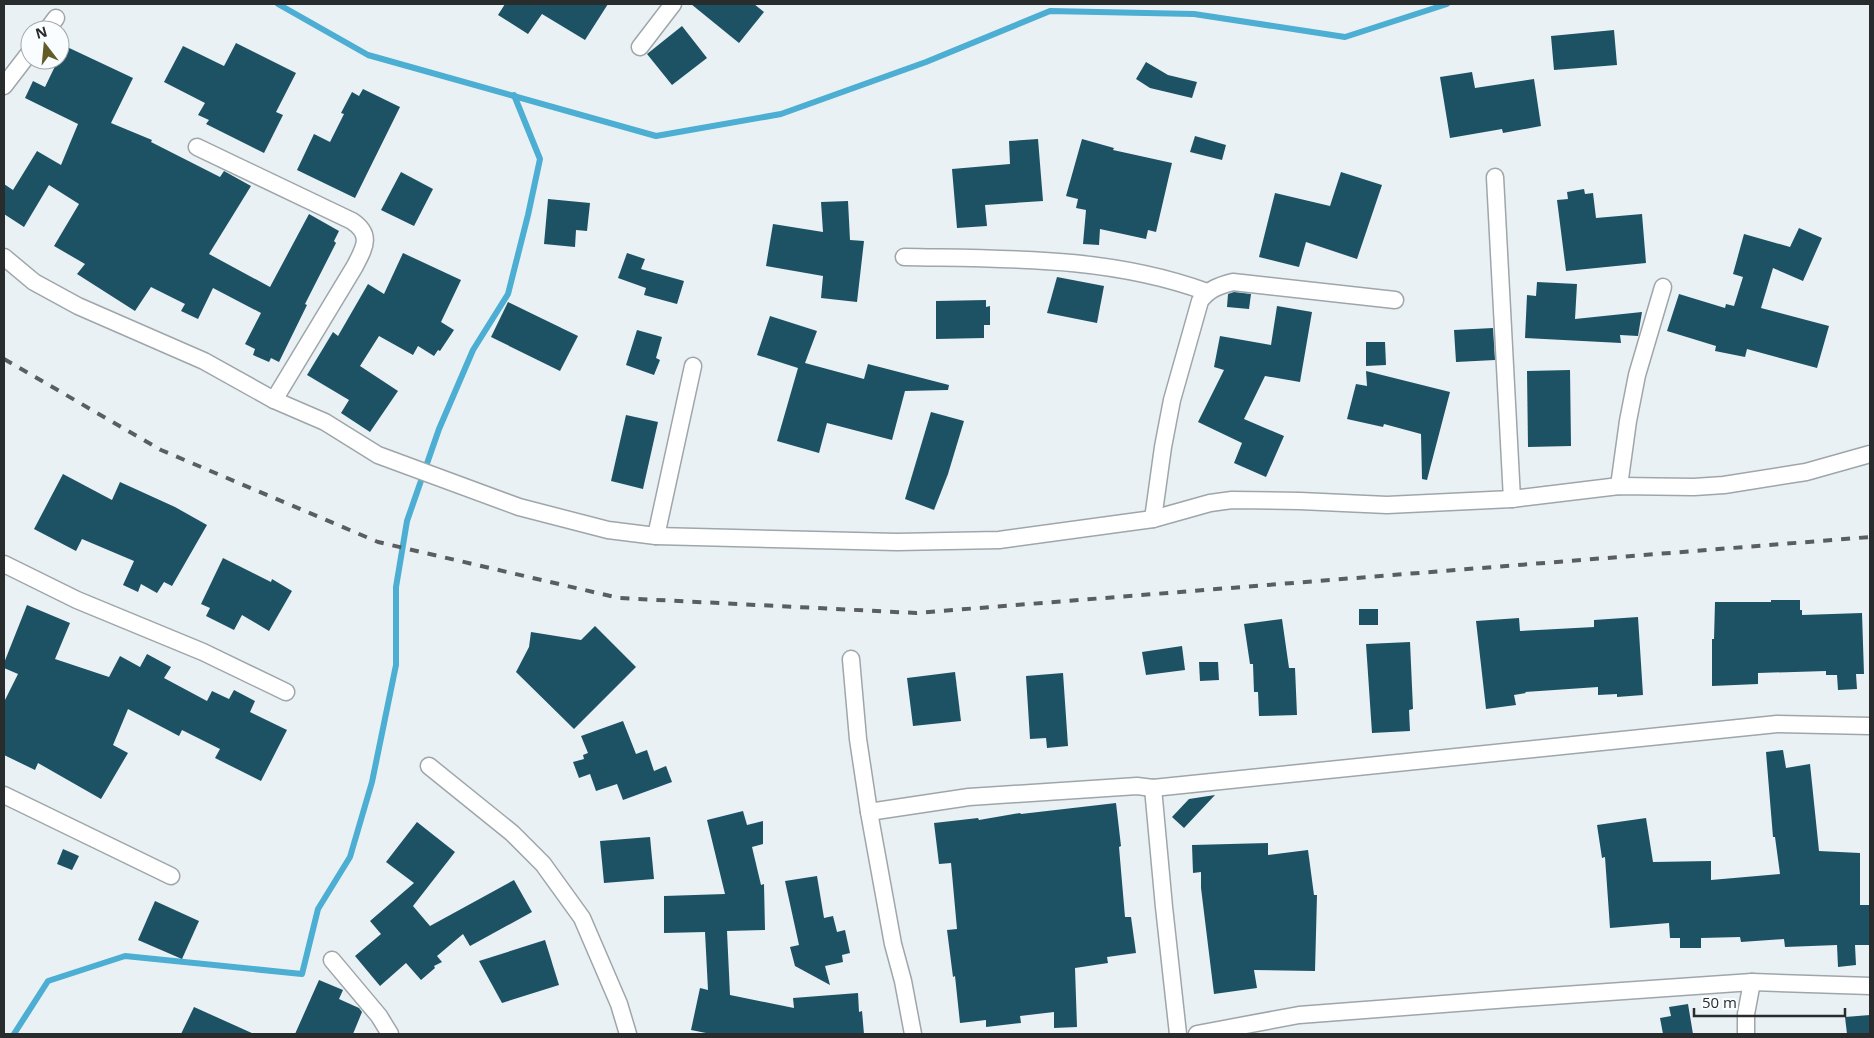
<svg xmlns="http://www.w3.org/2000/svg" width="1874" height="1038" viewBox="0 0 1874 1038" font-family="'Open Sans',sans-serif">
  <rect width="100%" height="100%" fill="#e9f1f4"/>
  <g fill="none" stroke-linecap="round" stroke-linejoin="round">
    <!-- stream -->
    <g stroke="#4baed2" stroke-width="6">
      <path d="M278 4 368 55 656 136 781 114 926 62 1050 11 1194 14 1345 37 1447 4"/>
      <path d="M14 1034 48 981 125 956 302 974 318 909 350 857 372 782 396 665V587L407 521 439 429 473 350 508 294 528 215 540 159 514 95"/>
    </g>
  </g>
  <!-- building -->
  <g fill="#1d5265">
    <path d="M505 4H608L585 40 542 14 528 34 498 15Z"/>
    <path d="M691 4H754L764 12 739 43Z"/>
    <path d="M682 26 707 58 672 85 647 54Z"/>
    <path d="M1614 30 1617 65 1554 70 1551 36Z"/>
    <path d="M236 43 296 73 276 112 283 115 264 153 206 124 209 120 198 115 205 103 164 82 183 46 224 66Z"/>
    <path d="M65 46 133 78 111 123 152 140 151 142 220 177 224 171 251 186 209 254 270 287 309 214 339 231 334 241 336 243 305 304 307 305 279 362 271 358 269 362 253 355 255 349 245 344 261 313 213 288 198 319 181 311 185 304 151 287 135 311 77 274 85 264 54 246 79 204 49 185 24 227 4 214V184L13 190 37 151 61 165 78 124 25 98 33 81 45 87 58 60H60Z"/>
    <path d="M1146 62 1168 75 1197 82 1192 98 1150 88 1136 79Z"/>
    <path d="M1472 72 1475 88 1534 79 1541 126 1503 133 1502 129 1450 138 1440 77Z"/>
    <path d="M363 89 400 107 355 198 297 170 314 134 330 142 344 114 341 113 352 92 359 96Z"/>
    <path d="M1195 136 1226 145 1222 160 1190 152Z"/>
    <path d="M1038 139 1043 201 985 205 987 226 957 228 952 169 1010 164 1009 141Z"/>
    <path d="M1082 139 1114 148 1113 150 1172 163 1156 232 1148 230 1146 239 1100 229 1099 245 1083 244 1086 210 1076 208 1078 199 1066 196Z"/>
    <path d="M401 172 433 189 414 226 381 210Z"/>
    <path d="M1341 172 1382 185 1357 259 1306 242 1299 267 1259 257 1275 193 1330 206Z"/>
    <path d="M1584 189 1585 194 1593 193 1596 218 1642 214 1646 263 1566 271 1557 200 1568 199 1567 192Z"/>
    <path d="M548 199 590 203 587 231 576 230 575 247 544 244Z"/>
    <path d="M848 201 850 240 864 241 857 302 821 298 823 276 766 266 773 224 823 232 821 202Z"/>
    <path d="M1799 228 1822 238 1803 281 1773 268 1761 308 1829 326 1817 368 1747 349 1745 357 1715 351 1716 346 1667 331 1679 294 1725 308 1726 304 1734 306 1743 277 1733 274 1744 234 1790 247Z"/>
    <path d="M403 253 461 280 441 322 454 330 440 351 438 350 434 356 418 346 413 355 379 336 360 366 398 391 370 432 341 413 349 400 307 375 333 332 338 336 368 284 384 294Z"/>
    <path d="M627 253 645 259 641 269 684 281 677 304 644 295 646 288 618 278Z"/>
    <path d="M1057 277 1104 286 1097 323 1047 313Z"/>
    <path d="M1537 282 1577 284 1575 319 1642 312 1638 336 1620 335 1621 343 1525 338 1527 295 1536 296Z"/>
    <path d="M1234 292 1251 294 1249 309 1227 307 1228 294Z"/>
    <path d="M986 300V307L990 306V325H984V338L936 339V301Z"/>
    <path d="M508 302 578 336 560 371 491 337Z"/>
    <path d="M1277 306 1312 312 1300 382 1265 376 1244 419 1284 436 1266 477 1234 463 1242 443 1198 422 1224 370 1214 367 1220 336 1271 345Z"/>
    <path d="M770 316 817 331 805 363 864 379 868 364 949 385 948 390 905 391 892 440 827 423 819 453 777 441 798 368 757 355Z"/>
    <path d="M1493 328 1495 360 1456 362 1454 330Z"/>
    <path d="M637 330 662 337 656 358 660 360 654 375 626 365Z"/>
    <path d="M1366 342H1385L1386 365 1366 366Z"/>
    <path d="M1570 370 1571 446 1528 447 1527 371Z"/>
    <path d="M1366 371 1450 392 1427 480 1422 479 1421 434 1384 424 1383 427 1347 419 1356 384 1367 386Z"/>
    <path d="M931 412 964 421 948 474 934 510 905 499Z"/>
    <path d="M626 415 658 422 643 489 611 481Z"/>
    <path d="M63 474 112 500 120 482 175 507 207 525 172 586 164 582 157 593 141 584 138 592 123 585 134 561 82 539 76 551 34 529Z"/>
    <path d="M223 558 271 582 272 579 292 591 269 631 242 615 234 630 206 616 210 608 201 604Z"/>
    <path d="M1771 600H1800V610H1802V615L1862 613 1864 674H1856L1857 689 1838 690 1837 675H1826V671L1758 673V684L1712 686V639H1714L1715 602H1771Z"/>
    <path d="M27 605 70 623 55 659 109 677 120 656 140 667 147 654 171 667 164 678 207 701 212 691 229 699 234 690 255 701 250 712 287 730 261 781 215 758 220 749 182 730 179 736 128 709 113 745 128 753 101 799 38 763 35 770 4 755V702L18 674 4 668V663Z"/>
    <rect x="1359" y="609" width="19" height="16"/>
    <path d="M1638 617 1643 695 1617 697V694L1598 695V687L1525 692 1526 693 1514 695 1516 705 1486 709 1476 621 1519 618 1520 631 1594 627V620Z"/>
    <path d="M1282 619 1289 668H1295L1297 715 1259 716 1258 692H1254L1253 664H1250L1244 624Z"/>
    <path d="M595 626 636 667 574 729 516 672 529 647 531 632 581 640Z"/>
    <path d="M1410 642 1413 709 1409 710 1410 731 1372 733 1366 644Z"/>
    <path d="M1182 646 1185 670 1146 675 1142 652Z"/>
    <path d="M1199 662H1218L1219 680 1200 681Z"/>
    <path d="M955 672 961 721 913 726 907 678Z"/>
    <path d="M1063 673 1068 746 1047 748 1046 738 1030 739 1026 676Z"/>
    <path d="M623 721 636 754 647 750 654 771 666 766 672 782 623 800 617 784 596 791 590 774 579 778 573 762 584 759 583 755 588 753 581 736Z"/>
    <path d="M1783 750 1786 768 1810 764 1819 851 1860 853V905H1870V945H1855L1856 965 1838 967 1837 945 1785 947 1784 939 1741 942 1740 937 1701 938V948H1680V938H1670L1669 923 1610 928 1605 857 1602 858 1597 825 1646 818 1653 862 1711 861V880L1780 874 1775 837H1773L1766 752Z"/>
    <path d="M1215 795 1184 828 1172 817 1189 799Z"/>
    <path d="M1116 803 1121 846 1119 847 1125 917H1131L1136 953 1107 957 1108 963 1075 968 1077 1027 1054 1028V1012L1020 1016 1021 1023 986 1027V1020L960 1023 955 976 953 977 947 930 957 929 951 863 939 864 934 823 978 818 979 820 1020 813 1021 814Z"/>
    <path d="M743 811 747 825 763 821V844L752 847 761 885 764 884 765 930 727 931 730 995 794 1008 793 998 858 993 859 1012 862 1011 864 1034H711L691 1030 700 988 708 990 705 932 664 933V896L725 894 707 820Z"/>
    <path d="M417 822 455 852 413 906 430 926 514 880 532 912 470 946 463 934 437 956 442 962 434 966 435 968 421 980 406 963 380 986 355 956 381 934 370 921 414 883 386 862Z"/>
    <path d="M650 837 654 879 604 883 600 841Z"/>
    <path d="M1268 843V855L1308 850 1314 895H1317L1315 971 1254 970 1257 988 1214 994 1201 888V872L1193 873 1192 845Z"/>
    <path d="M63 849 79 856 72 870 57 864Z"/>
    <path d="M817 876 824 918 833 916 837 932 845 930 850 953 842 955 843 962 825 966 830 985 795 966 790 947 799 945 785 881Z"/>
    <path d="M155 901 199 921 182 959 138 940Z"/>
    <path d="M545 940 559 985 502 1003 479 961Z"/>
    <path d="M319 980 343 990 339 999 359 1008 362 1012 353 1034H295Z"/>
    <path d="M1688 1004 1693 1034H1663L1660 1018 1671 1016 1669 1007Z"/>
    <path d="M194 1007 254 1034H181Z"/>
    <path d="M1870 1015V1034H1847L1845 1017Z"/>
  </g>
  <g fill="none" stroke-linecap="round" stroke-linejoin="round">
    <defs>
      <g id="minor">
        <path d="M47 30 56 18"/>
        <path d="M640 47 673 4"/>
        <path d="M4 86 30 52"/>
        <path d="M197 147 352 221C373 235 364 248 355 266L274 400"/>
        <path d="M1495 177 1512 499"/>
        <path d="M4 257 34 282 78 306 204 361 274 400 325 422 378 455 519 507 608 530 656 536 897 542 999 540 1153 519 1210 503 1232 500 1300 501 1387 505 1512 499 1619 486 1694 487 1724 485 1806 472 1870 454"/>
        <path d="M904 257C1007 259 1109 256 1207 292"/>
        <path d="M1619 486 1628 421 1637 375 1663 287"/>
        <path d="M1153 519 1163 447 1172 400 1200 301C1209 289 1218 286 1233 282L1395 300"/>
        <path d="M656 536 693 366"/>
        <path d="M4 564 77 600 203 652 286 692"/>
        <path d="M851 659 858 739 869 812 893 944 903 981 913 1034"/>
        <path d="M429 766 512 833 543 864 582 918 619 1004 628 1034"/>
        <path d="M1153 788 1164 907 1178 1034"/>
        <path d="M4 795 171 876"/>
        <path d="M869 812 969 797 1137 786 1153 788 1777 724 1870 726"/>
        <path d="M332 960 379 1016 390 1034"/>
        <path d="M1197 1034 1299 1015 1522 998 1752 982 1870 986"/>
        <path d="M1746 1034V1014L1752 982"/>
      </g>
    </defs>
    <!-- minor casing -->
    <use href="#minor" stroke="#9fa6aa" stroke-width="19"/>
    <!-- minor -->
    <use href="#minor" stroke="#fff" stroke-width="16"/>
    <!-- rail -->
    <path stroke="#5a5e60" stroke-width="4" stroke-dasharray="9 9" stroke-linecap="butt" d="M4 359 161 450 378 542 619 598 916 613 1870 537"/>
  </g>
  <!-- border -->
  <rect width="1874" height="1038" fill="none" stroke="#292c2d" stroke-width="10"/>
  <!-- north arrow -->
  <g transform="translate(45 45) rotate(344)"><circle r="24" fill="#fafdff" stroke="#a6a9ab"/>
  <path d="M0-4L9 19L0 12L-9 19Z" fill="#635b28"/>
  <text y="-8" font-size="14" font-weight="bold" text-anchor="middle" fill="#292c2d">N</text>
  </g>
  <!-- scale -->
  <path d="M1694 1008v8h151v-8" fill="none" stroke="#292c2d" stroke-width="2.5"/>
  <text x="1702" y="1008" font-size="15" fill="#292c2d" stroke="#fafdff" stroke-width="4" paint-order="stroke">50 m</text>
</svg>
